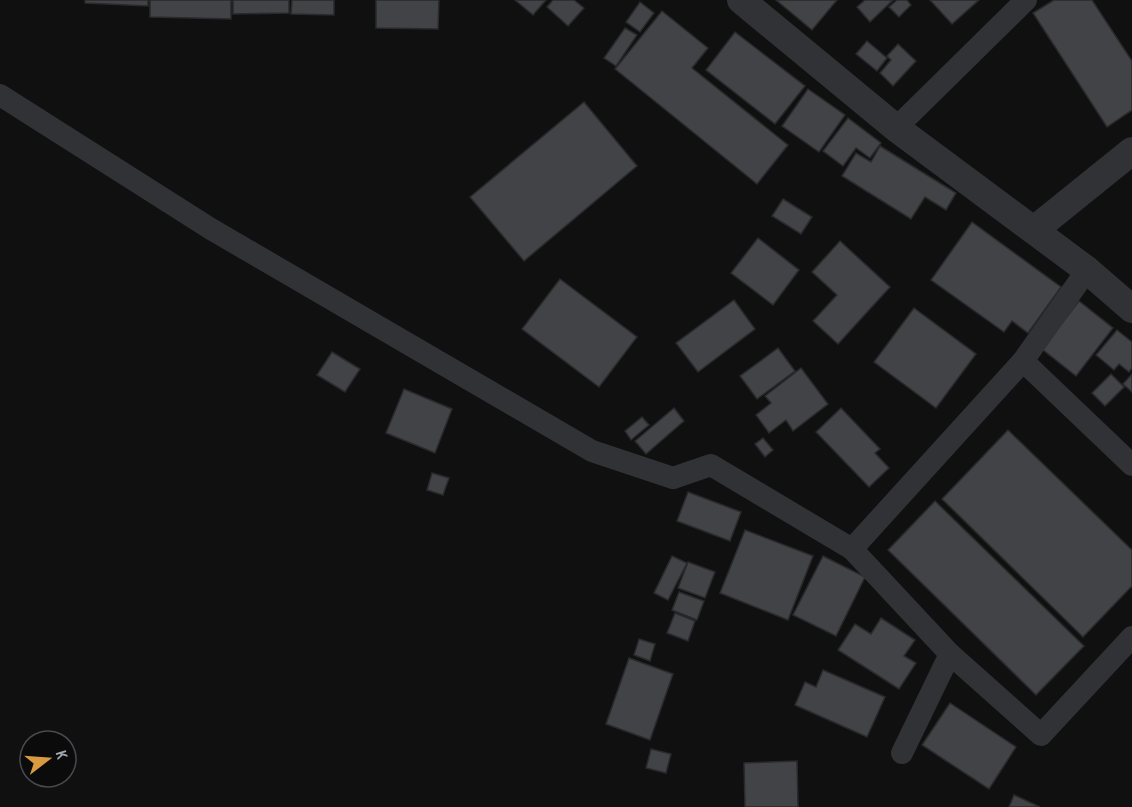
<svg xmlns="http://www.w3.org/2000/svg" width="1132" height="807" viewBox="0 0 1132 807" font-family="'Sofia Sans Condensed',sans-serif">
  <rect width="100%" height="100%" fill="#101011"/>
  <!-- building -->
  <g fill="#424346" stroke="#2a2a2d" stroke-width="1.5">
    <path d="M85 0H148V6L85 3Z"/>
    <path d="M150 0H231V19L150 17Z"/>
    <path d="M233 0H289V13L233 14Z"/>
    <path d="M292 0H334V15L291 14Z"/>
    <path d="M376 0H439L438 29 376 28Z"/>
    <path d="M515 0H546L533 15Z"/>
    <path d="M553 0H574L584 8 568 26 547 7Z"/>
    <path d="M776 0H837L812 30Z"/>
    <path d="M865 0H893L870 22 857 7Z"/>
    <path d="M897 0H907L911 5 899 17 889 7Z"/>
    <path d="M930 0H979L952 24Z"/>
    <path d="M1054 0H1092L1132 61V110L1107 127 1033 13Z"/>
    <path d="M640 2 654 13 640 32 626 22Z"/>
    <path d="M662 11 708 48 692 68 788 145 757 184 615 69Z"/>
    <path d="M625 28 637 35 616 66 604 58Z"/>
    <path d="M735 32 805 86 775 124 706 70Z"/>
    <path d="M867 41 887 58 877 71 856 54Z"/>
    <path d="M898 44 916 61 893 86 880 73 891 60 887 56Z"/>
    <path d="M808 89 845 115 819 152 782 126Z"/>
    <path d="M584 102 637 166 524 261 470 197Z"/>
    <path d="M848 118 881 143 870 158 856 148 843 166 823 151Z"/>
    <path d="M880 146 956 193 946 210 925 197 911 219 842 176 856 153 871 162Z"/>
    <path d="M783 199 812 217 801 234 772 216Z"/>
    <path d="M972 222 1061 287 1028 333 1012 321 1004 332 931 280Z"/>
    <path d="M758 238 799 270 773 305 731 273Z"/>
    <path d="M840 241 890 287 838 344 813 321 837 295 812 272Z"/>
    <path d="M560 279 637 337 599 387 522 329Z"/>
    <path d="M734 300 755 329 698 372 676 343Z"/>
    <path d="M1079 301 1113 328 1076 376 1042 349Z"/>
    <path d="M914 308 976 354 936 408 874 362Z"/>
    <path d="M1117 330 1132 342V368L1129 372 1119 364 1114 370 1096 355Z"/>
    <path d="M778 348 795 371 757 399 740 376Z"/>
    <path d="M332 352 360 369 345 392 317 375Z"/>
    <path d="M801 368 828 404 793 431 786 420 769 433 756 415 771 403 765 396Z"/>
    <path d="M1111 374 1124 387 1105 406 1092 393Z"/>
    <path d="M1132 374V392L1123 384Z"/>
    <path d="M404 389 452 409 435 453 386 433Z"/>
    <path d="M674 408 684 421 646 454 635 441Z"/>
    <path d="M841 408 880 449 875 453 889 468 869 487 816 432Z"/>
    <path d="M642 417 649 425 631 440 625 431Z"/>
    <path d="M1008 430 1132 550V586L1083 637 942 499Z"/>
    <path d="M763 438 773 450 765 457 755 444Z"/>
    <path d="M432 473 449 478 443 495 427 490Z"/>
    <path d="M688 492 741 512 730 541 677 521Z"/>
    <path d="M935 501 1084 646 1036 695 888 550Z"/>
    <path d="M745 530 813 556 788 620 720 593Z"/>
    <path d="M672 556 687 563 668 600 654 593Z"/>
    <path d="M823 556 865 577 836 636 793 615Z"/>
    <path d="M688 562 715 572 705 598 678 588Z"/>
    <path d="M679 592 704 601 697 620 672 610Z"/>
    <path d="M675 613 695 621 688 641 667 633Z"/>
    <path d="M881 618 915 640 904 656 916 663 899 689 838 650 855 624 871 634Z"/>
    <path d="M639 639 655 644 650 661 634 655Z"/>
    <path d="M629 658 673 674 650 740 606 724Z"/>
    <path d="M823 670 885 697 867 737 795 705 805 682 816 687Z"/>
    <path d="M950 703 1016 747 989 789 922 745Z"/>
    <path d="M651 749 671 754 666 773 646 768Z"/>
    <path d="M797 761 798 807H745L744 763Z"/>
    <path d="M1014 795 1040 807H1009Z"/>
  </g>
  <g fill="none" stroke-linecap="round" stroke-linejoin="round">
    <!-- minor -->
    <g stroke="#313235" stroke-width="22">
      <path d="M0 95 211 229 592 451 673 478 711 465 852 549 950 654 1041 735 1132 637"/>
      <path d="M896 128 1026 0"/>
      <path d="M1023 361 1087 270"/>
      <path d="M852 549 1023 361 1132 465"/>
      <path d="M902 753 950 654"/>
    </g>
    <!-- tertiary -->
    <g stroke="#313235" stroke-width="28">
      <path d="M741 0 896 128 1087 270 1132 309"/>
      <path d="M1034 230 1132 151"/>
    </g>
  </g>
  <!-- north arrow -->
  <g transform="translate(48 759) rotate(73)"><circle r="28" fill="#0b0b0c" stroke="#484a4e" stroke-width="1.5"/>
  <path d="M0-4.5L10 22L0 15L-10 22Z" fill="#d99b40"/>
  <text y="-9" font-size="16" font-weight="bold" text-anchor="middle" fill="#a3a8b0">K</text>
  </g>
</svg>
